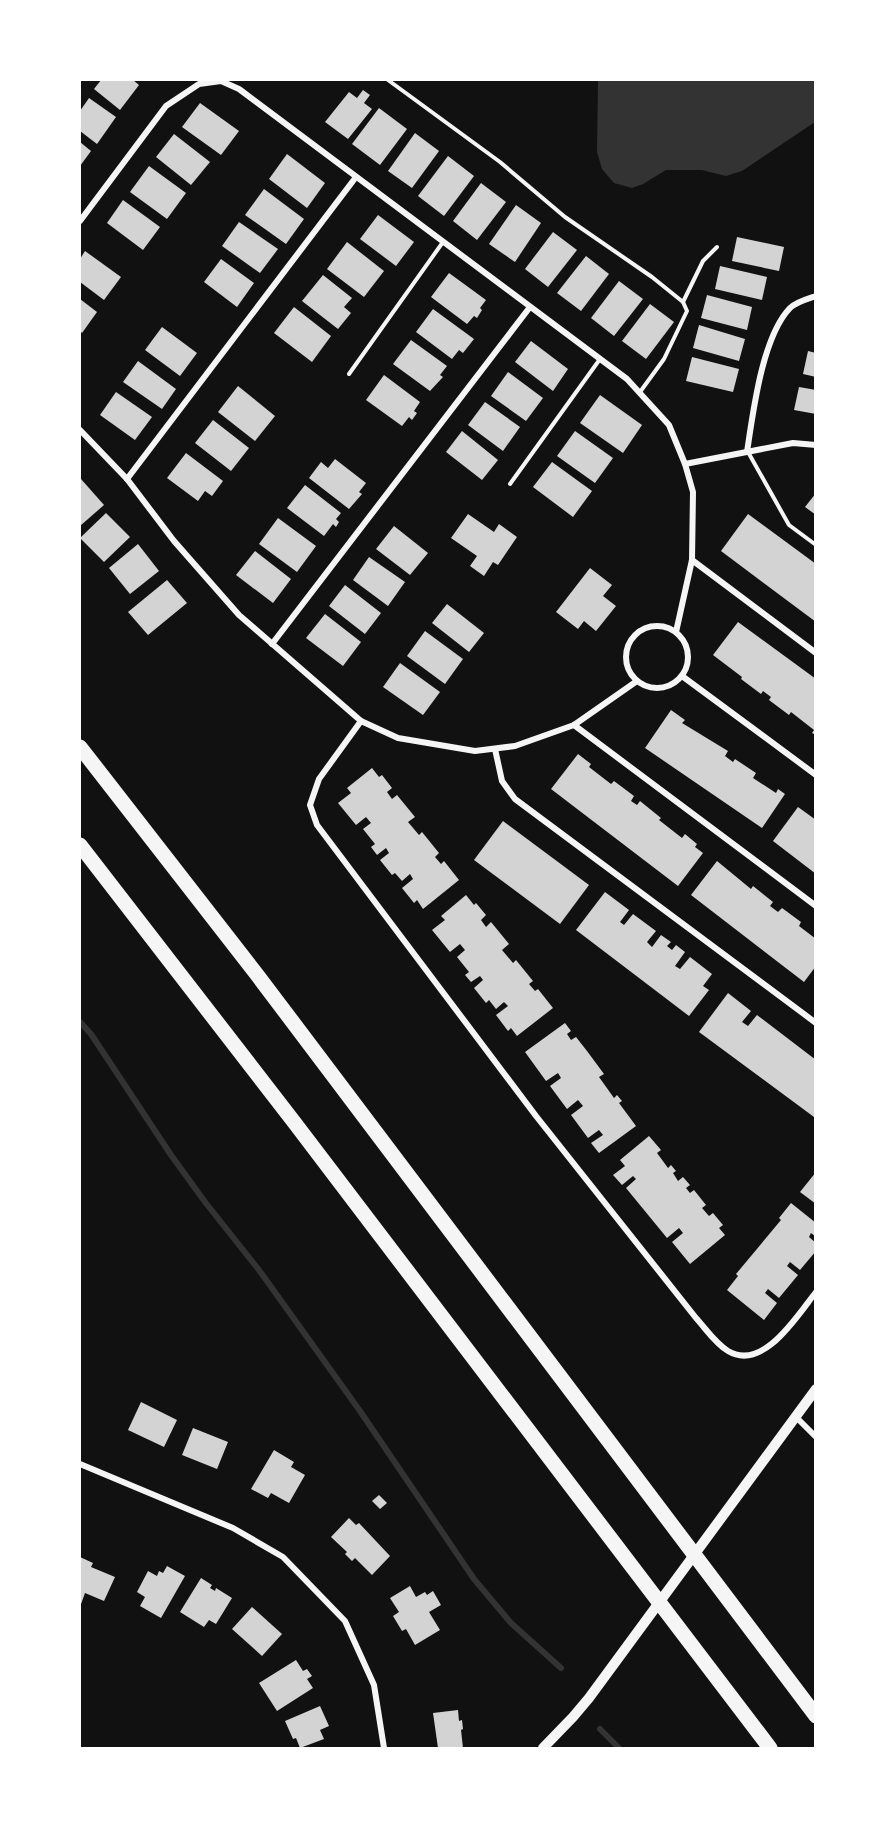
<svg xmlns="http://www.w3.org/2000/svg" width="895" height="1828" viewBox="0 0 895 1828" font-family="Bitter,serif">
  <rect width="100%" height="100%" fill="#111"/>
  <!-- water -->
  <path fill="#333" d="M598 80H815V122L742 171 726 176 702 170H666L643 184 632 188 614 183 602 169 597 152Z"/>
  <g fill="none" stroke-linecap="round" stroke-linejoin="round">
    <!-- stream -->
    <g stroke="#333" stroke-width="6">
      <path d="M80 1022 91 1034 171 1155 205 1202 259 1270 360 1411 474 1579 511 1623 561 1668"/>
      <path d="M600 1729 619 1748"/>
    </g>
  </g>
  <!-- building -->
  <g fill="#d3d3d3">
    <path d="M101 80H133L139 85 120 110 94 89Z"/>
    <path d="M363 90 370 95 364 103 372 109 348 139 325 122 349 92 357 98Z"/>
    <path d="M89 98 116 117 97 144 80 131V111Z"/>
    <path d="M200 103 239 131 221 155 182 127Z"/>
    <path d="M379 108 407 129 380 165 352 144Z"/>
    <path d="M415 133 439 151 412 188 388 171Z"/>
    <path d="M174 134 210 162 191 185 156 157Z"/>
    <path d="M80 142 91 151 80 166Z"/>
    <path d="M287 154 325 183 307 208 269 179Z"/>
    <path d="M448 156 474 176 444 216 418 196Z"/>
    <path d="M149 166 186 193 167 219 130 192Z"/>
    <path d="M481 183 506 202 477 240 453 221Z"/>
    <path d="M264 189 304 219 286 244 245 215Z"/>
    <path d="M123 200 160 227 143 250 107 223Z"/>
    <path d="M516 205 541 223 515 262 489 244Z"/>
    <path d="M378 215 414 242 396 266 360 239Z"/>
    <path d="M239 222 278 249 260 273 222 246Z"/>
    <path d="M553 232 577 250 548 287 525 269Z"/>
    <path d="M737 237 784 247 779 271 732 261Z"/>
    <path d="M347 242 384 271 364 297 327 269Z"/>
    <path d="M85 251 121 277 104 300 80 282V259Z"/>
    <path d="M586 256 609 274 581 311 557 293Z"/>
    <path d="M221 259 254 283 237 307 204 282Z"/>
    <path d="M720 266 767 277 762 300 715 289Z"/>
    <path d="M449 273 486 300 480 308 482 310 477 318 474 316 467 324 431 297Z"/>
    <path d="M323 275 352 298 344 307 351 313 338 329 302 301Z"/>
    <path d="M619 281 643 299 614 336 591 318Z"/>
    <path d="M707 295 752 307 747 330 701 318Z"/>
    <path d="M80 299 97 312 82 333 80 331Z"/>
    <path d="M650 304 674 322 646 359 622 341Z"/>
    <path d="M294 307 331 336 312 362 274 333Z"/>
    <path d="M433 309 474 339 463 353 459 350 452 359 416 332Z"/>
    <path d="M699 325 745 339 739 361 693 348Z"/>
    <path d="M162 327 197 353 180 376 145 350Z"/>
    <path d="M411 340 447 366 440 375 443 377 430 391 393 364Z"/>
    <path d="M531 341 568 369 553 391 515 362Z"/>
    <path d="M808 351 816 353V377L803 374Z"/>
    <path d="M692 357 739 369 733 392 686 381Z"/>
    <path d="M138 361 176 389 162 409 123 382Z"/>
    <path d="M508 372 543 398 526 421 491 396Z"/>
    <path d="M384 375 420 402 414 411 417 413 412 420 409 417 402 426 366 400Z"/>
    <path d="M238 386 275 416 255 441 218 412Z"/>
    <path d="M799 387 816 390V414L794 410Z"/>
    <path d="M116 392 152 417 135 440 100 415Z"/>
    <path d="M600 395 642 425 623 453 580 423Z"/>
    <path d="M485 402 520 427 503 451 468 425Z"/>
    <path d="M213 420 249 448 231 471 195 443Z"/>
    <path d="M462 431 498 460 482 480 446 452Z"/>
    <path d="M575 431 613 458 595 483 557 456Z"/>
    <path d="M186 453 223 481 212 496 205 491 198 501 167 478Z"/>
    <path d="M335 459 366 483 359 492 362 494 349 509 309 478 321 462 328 468Z"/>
    <path d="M552 462 592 491 573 517 533 487Z"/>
    <path d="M81 479 104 505 80 526V481Z"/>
    <path d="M305 485 341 513 336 519 339 522 336 527 333 524 324 536 287 508Z"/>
    <path d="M816 493V515L805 507Z"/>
    <path d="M106 513 130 537 104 562 80 538Z"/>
    <path d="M468 514 494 532 499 524 517 537 498 565 493 562 484 576 470 566 477 556 451 538Z"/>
    <path d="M748 514 816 564V622L721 551Z"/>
    <path d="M278 518 316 546 297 572 259 544Z"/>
    <path d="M394 526 428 553 410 575 376 549Z"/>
    <path d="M138 544 159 571 130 594 109 568Z"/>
    <path d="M255 551 291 579 273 603 236 575Z"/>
    <path d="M369 557 405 582 388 606 353 580Z"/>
    <path d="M590 568 612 585 603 596 616 606 596 631 584 621 578 629 556 612Z"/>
    <path d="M167 580 187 603 148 635 128 612Z"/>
    <path d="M345 585 381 613 365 634 329 606Z"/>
    <path d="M447 604 484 633 469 652 432 623Z"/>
    <path d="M325 614 361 642 343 666 306 638Z"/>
    <path d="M738 622 816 679V735L812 733 814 730 791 712 789 715 769 700 771 697 763 691 761 694 741 679 742 677 713 655Z"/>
    <path d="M425 631 463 659 445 684 407 656Z"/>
    <path d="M400 663 440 692 423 715 383 687Z"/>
    <path d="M671 710 685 720 682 723 728 751 725 756 733 762 735 759 756 773 753 778 776 793 778 789 785 794 762 828 645 748Z"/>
    <path d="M578 754 591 764 589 767 611 784 614 781 634 796 631 801 637 805 640 801 661 818 659 820 682 838 685 834 697 844 695 847 703 853 678 886 551 789Z"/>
    <path d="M372 768 379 777 382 775 392 788 387 792 392 799 397 795 415 817 408 822 419 835 422 832 439 853 435 857 441 864 444 861 459 880 423 909 417 900 414 903 402 888 413 879 410 874 402 881 395 873 392 875 380 860 389 853 386 848 377 855 371 847 375 844 363 829 371 823 366 817 356 825 338 803 351 793 347 788Z"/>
    <path d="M798 807 816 820V874L773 841Z"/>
    <path d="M503 821 589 885 560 924 474 860Z"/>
    <path d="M717 861 751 889 753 886 773 902 770 906 778 912 782 908 801 922 799 926 816 939V966L804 982 691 895Z"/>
    <path d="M605 892 629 910 620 922 624 925 633 914 656 931 647 942 652 947 661 935 671 942 667 946 672 950 676 945 685 952 675 966 680 969 690 957 712 974 703 986 709 990 689 1016 576 930Z"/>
    <path d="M466 895 474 905 476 903 486 915 481 920 486 927 491 922 509 944 502 950 513 963 516 960 533 981 529 984 535 991 538 989 553 1008 517 1036 511 1028 508 1031 496 1015 508 1006 504 1002 496 1009 489 1000 486 1003 474 988 483 980 480 976 471 982 465 975 469 972 457 957 465 950 460 944 450 952 432 930 445 920 441 916Z"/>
    <path d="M728 993 751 1011 742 1022 748 1026 757 1015 816 1060 814 1117 699 1032Z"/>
    <path d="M565 1023 571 1031 567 1034 571 1040 576 1037 587 1051 604 1074 599 1077 614 1098 617 1095 622 1101 619 1103 636 1126 599 1153 591 1143 603 1135 599 1130 588 1138 571 1115 583 1106 578 1100 567 1109 550 1086 561 1078 558 1073 546 1081 525 1052Z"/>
    <path d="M649 1136 661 1150 657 1153 668 1168 671 1165 676 1171 673 1173 678 1181 683 1177 690 1185 686 1188 690 1193 694 1190 706 1205 702 1208 709 1216 713 1213 723 1225 719 1228 725 1235 690 1264 672 1242 683 1233 679 1228 667 1238 626 1188 636 1179 633 1176 622 1185 613 1175 625 1166 620 1160Z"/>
    <path d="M816 1172V1204L800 1192Z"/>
    <path d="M791 1203 816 1223V1237L811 1233 809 1237 816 1243V1251L800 1270 790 1262 787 1266 798 1275 779 1298 768 1289 765 1293 777 1303 764 1320 727 1290 738 1276 736 1274 781 1220 779 1218Z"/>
    <path d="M141 1402 177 1420 164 1447 128 1430Z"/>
    <path d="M193 1428 228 1442 217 1469 182 1455Z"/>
    <path d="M274 1450 294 1462 291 1467 305 1475 289 1503 271 1493 268 1498 251 1489Z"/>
    <path d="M379 1495 387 1503 380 1509 372 1501Z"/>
    <path d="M349 1518 356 1525 359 1523 390 1556 372 1575 355 1558 352 1561 345 1554 347 1552 331 1537Z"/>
    <path d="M80 1557 93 1563 91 1567 115 1577 104 1601 85 1593 80 1607Z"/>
    <path d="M167 1566 185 1576 161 1618 140 1606 145 1597 137 1592 148 1571 157 1576 159 1571 163 1573Z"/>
    <path d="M201 1578 212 1585 210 1588 215 1591 216 1588 232 1598 216 1624 209 1620 204 1627 180 1612Z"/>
    <path d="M410 1586 416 1597 425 1592 427 1595 433 1591 441 1605 429 1612 440 1630 415 1645 406 1629 402 1631 393 1616 399 1612 390 1598Z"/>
    <path d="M252 1607 282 1634 262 1656 232 1629Z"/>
    <path d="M296 1660 303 1671 307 1669 312 1676 307 1679 313 1688 277 1711 259 1683Z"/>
    <path d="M320 1706 329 1726 320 1730 324 1739 300 1748 296 1738 293 1739 285 1721Z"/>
    <path d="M458 1710 459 1721 462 1720 463 1729 461 1730 463 1748H438L433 1713Z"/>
  </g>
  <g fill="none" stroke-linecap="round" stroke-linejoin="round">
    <!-- service -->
    <g stroke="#f5f5f5" stroke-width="4">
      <path d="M388 80 500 162 565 217 652 277 683 302 687 311 664 359 640 392"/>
      <path d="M683 302 703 261 717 247"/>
      <path d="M349 374 443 242"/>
      <path d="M748 452 789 525 816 545"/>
      <path d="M510 484 600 359"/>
    </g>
    <!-- minor -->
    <g stroke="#f5f5f5" stroke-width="6">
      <path d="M80 221 166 106 199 84 221 81 239 89 627 379 669 425 685 464 693 492 692 560 676 632"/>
      <path d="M80 430 127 479 174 541 239 615 361 721 398 738 475 751 515 746 574 725 637 681"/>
      <path d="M747 452C753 413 762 337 790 308 796 302 807 299 816 296"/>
      <path d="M685 464 793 443 816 445"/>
      <path d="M127 479 356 177"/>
      <path d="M692 560 816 653"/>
      <circle cx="657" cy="657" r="31"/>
      <path d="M272 644 530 307"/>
      <path d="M682 676 816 775"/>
      <path d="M361 721 319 779 310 805 317 825 536 1116 696 1318C706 1329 715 1343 728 1351 763 1372 797 1316 816 1292"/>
      <path d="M574 725 816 906"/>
      <path d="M495 749 502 781 515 799 816 1023"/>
      <path d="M795 1416 816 1437"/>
      <path d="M80 1464 233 1528 283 1557 345 1621 374 1685 384 1748"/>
    </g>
    <!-- tertiary -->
    <path stroke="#f5f5f5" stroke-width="10" d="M543 1748 573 1717 589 1698 816 1389"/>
    <!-- motorway -->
    <g stroke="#f5f5f5" stroke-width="15">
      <path d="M80 747 258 976 816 1716"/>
      <path d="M80 845 294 1122 770 1748"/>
    </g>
  </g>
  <!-- border -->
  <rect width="895" height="1828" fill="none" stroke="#ffffff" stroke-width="162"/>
</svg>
